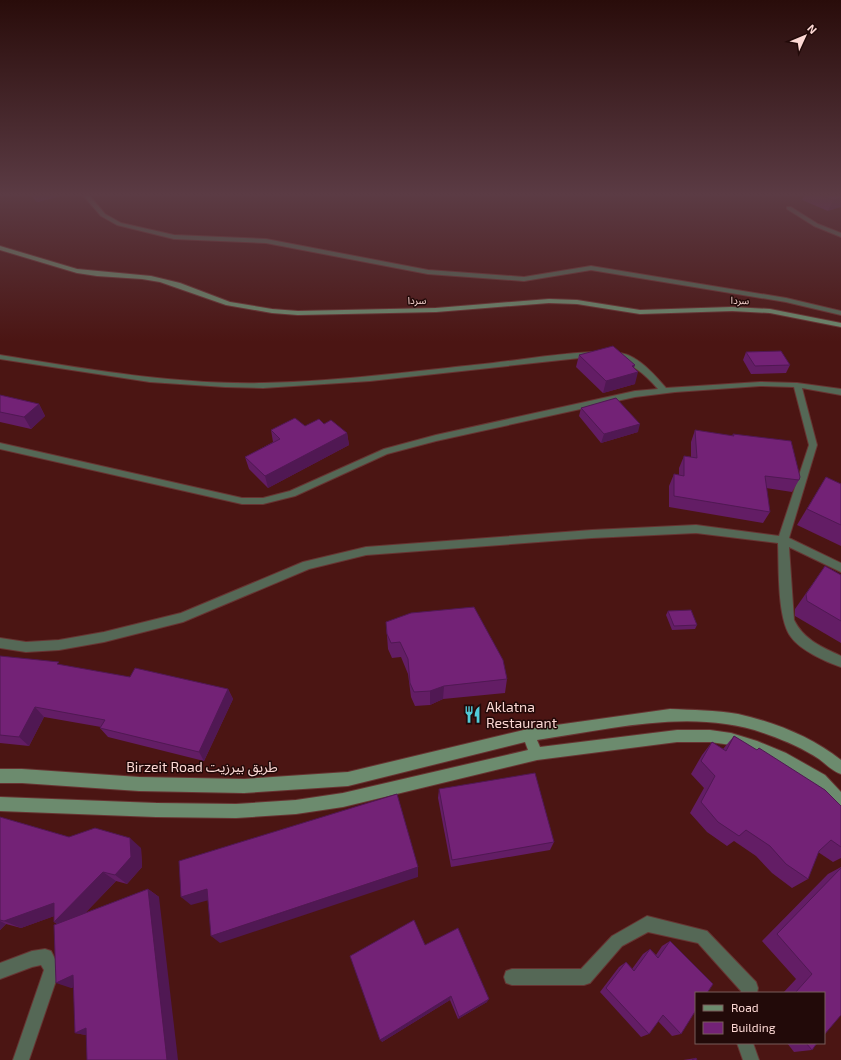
<svg xmlns="http://www.w3.org/2000/svg" width="841" height="1060" viewBox="0 0 841 1060" font-family="'Exo 2','Noto Sans Arabic',sans-serif">
  <rect width="100%" height="100%" fill="#4b1513"/>
  <g fill="none" stroke-linecap="round" stroke-linejoin="round">
    <defs>
      <g id="lane">
        <path d="M787 207H791L818 224 841 233V237L814 226 787 209Z"/>
        <path d="M45 949 51 951 60 969 29 1060H13L44 970 41 965 32 967 0 979V963L32 951Z"/>
      </g>
      <g id="street">
        <path d="M82 194H88L105 214 121 223 174 235 266 239 428 270 524 277 591 266 786 298 841 311V315L786 302 591 270 524 281 428 274 266 243 174 239 117 225 101 216Z"/>
        <path d="M595 352 599 354 598 356 370 381 263 388 225 387 150 382 0 359V355C87 369 176 385 264 383 341 381 417 371 493 363 527 359 561 353 595 352Z"/>
        <path d="M610 353C633 349 653 373 666 388L760 382 797 383 841 389V395L802 388 817 445 789 538 841 563V572L789 547 794 620C804 640 822 647 841 656V667C826 662 800 650 791 637 777 619 779 567 778 543L696 533 592 538 366 555 309 569 183 622 104 642 59 650 26 652 0 648V638L26 642 59 640 104 632 181 613 303 562 366 547 592 530 696 525 779 536 809 445 794 387 760 386 675 392 635 397 436 441 387 454 295 496 263 504H242L0 449V443L242 498H263L290 491 384 449 436 435 635 391 658 389C644 373 631 362 610 357Z"/>
        <path d="M647 916 707 931 756 982 758 988 757 993H741V991L698 943 648 932 622 946 590 983 584 985H512L506 983 504 977 506 971 512 969H581L612 936Z"/>
        <path d="M737 1043H753L759 1060H743Z"/>
      </g>
      <g id="secondary">
        <path d="M0 246 77 269 151 276 180 283 230 302 272 309 298 311 436 308 549 299 577 300 640 310 732 307 770 309 841 323V327L770 313 732 311 640 314 577 304 549 303 436 312 298 315 272 313 226 305 160 282 142 279 97 276 77 273 0 250Z"/>
        <path d="M670 709C692 710 716 710 738 714 774 722 812 737 841 760V774C832 771 826 764 819 759 804 749 786 741 769 735 695 707 613 729 537 740L540 747 677 730H710L731 733 757 741 786 753 825 775 841 792V809L836 807 815 785 776 761 756 753 731 745 710 742H677L537 760 343 807 296 814 236 818 156 817 0 811V797L156 803 236 804 296 800 343 793 528 750 525 742 348 786 244 793 139 791 22 783H0V769H22L139 777 244 779 348 772 528 729Z"/>
      </g>
    </defs>
    <!-- lane casing -->
    <use href="#lane" stroke="#673432" stroke-width="2"/>
    <!-- street casing -->
    <use href="#street" stroke="#673432" stroke-width="2"/>
    <!-- secondary casing -->
    <use href="#secondary" stroke="#673432" stroke-width="2"/>
    <!-- lane -->
    <use href="#lane" fill="#556856" fill-rule="evenodd"/>
    <!-- street -->
    <use href="#street" fill="#556856" fill-rule="evenodd"/>
    <!-- secondary -->
    <use href="#secondary" fill="#6c8b6e" fill-rule="evenodd"/>
  </g>
  <!-- wall -->
  <g fill="#631d65">
    <path d="M30 194H69L37 202Z"/>
    <path d="M805 194H841L828 211 802 200Z"/>
    <path d="M746 352 790 365 786 373 751 374 743 360Z"/>
    <path d="M579 355 634 368 635 384 603 393 576 367Z"/>
    <path d="M0 395 39 404 45 416 31 429 0 422Z"/>
    <path d="M581 408 638 432 601 443 579 416Z"/>
    <path d="M324 424 347 433 349 445 268 488 249 469 245 457 273 442 271 430Z"/>
    <path d="M695 430 732 436 733 434 799 480 792 492 766 488 770 512 763 523 669 507V486L674 474 679 475V468L684 456 691 457V442Z"/>
    <path d="M826 477 841 484V546L797 525Z"/>
    <path d="M825 566 841 575V643L795 616V609Z"/>
    <path d="M668 611 697 625 695 629 672 630 666 615Z"/>
    <path d="M386 622 507 679 505 693 443 699 430 705 415 706 411 697 408 674 401 657 392 658 388 649Z"/>
    <path d="M0 656 130 677 228 689 233 699 204 761 108 737 100 728 101 727 44 717 29 746 0 743Z"/>
    <path d="M734 736 841 806V858L833 862 818 852 808 879 792 888 772 873 756 856 734 841 727 846 707 832 690 813 704 788 691 774 702 755 712 742 723 749Z"/>
    <path d="M439 789 554 842 550 850 451 867 438 798Z"/>
    <path d="M0 817 69 837 141 848 142 867 127 884 116 881 85 913 148 889 159 897 86 1035 75 1033 74 987 71 988 57 924 54 922V916L21 928 6 924 0 930Z"/>
    <path d="M841 867V1015L824 993H783L796 979 762 941 828 874Z"/>
    <path d="M670 941 681 1034 672 1036 658 1021 649 1034 641 1037 600 992 619 967 626 962 632 969 643 954 650 949 656 955 662 946Z"/>
    <path d="M425 945 487 1002 458 1019 450 1000 382 1042Z"/>
    <path d="M787 1043H817L812 1050 794 1052Z"/>
    <path d="M696 1058 697 1060H683Z"/>
  </g>
  <!-- shaded-wall -->
  <g fill="#501853">
    <path d="M33 194H69L37 202Z"/>
    <path d="M841 198V207L828 211 833 200Z"/>
    <path d="M635 365 632 373 638 372 635 384 603 393 606 381 632 366Z"/>
    <path d="M39 404 45 416 31 429 24 417Z"/>
    <path d="M640 424 638 432 601 443 604 434Z"/>
    <path d="M347 433 349 445 268 488 265 476Z"/>
    <path d="M444 686 443 699 430 705V691Z"/>
    <path d="M228 689 233 699 204 761 199 752Z"/>
    <path d="M35 707 44 717 29 746 19 737Z"/>
    <path d="M130 838 141 848 142 867 127 884 115 875Z"/>
    <path d="M418 867V877L220 943 211 936Z"/>
    <path d="M103 872 116 881 69 930 54 922 63 913 21 928 4 921Z"/>
    <path d="M148 889 159 897 178 1060H167Z"/>
    <path d="M207 889 216 898 191 905 181 897Z"/>
    <path d="M0 921 6 924 0 930Z"/>
    <path d="M73 975 88 981 71 988 56 983Z"/>
    <path d="M451 996 450 1000 382 1042 380 1040Z"/>
    <path d="M489 999 487 1002 458 1019 459 1017Z"/>
    <path d="M86 1028 91 1036 75 1033Z"/>
  </g>
  <!-- building -->
  <g fill="#732276" stroke="#501853">
    <path d="M818 194H841V198L833 200Z"/>
    <path d="M613 346 635 365 632 366 638 372 606 381 579 355Z"/>
    <path d="M781 351 790 365 755 366 746 352Z"/>
    <path d="M0 395 39 404 24 417 0 412Z"/>
    <path d="M616 398 640 424 604 434 581 408Z"/>
    <path d="M295 418 305 426 319 419 324 424 331 420 347 433 265 476 245 457 280 439 271 430Z"/>
    <path d="M695 430 734 436 733 434 791 441 800 477 799 480 765 476 770 512 674 496V474L684 476V456L697 458Z"/>
    <path d="M826 477 841 484V525L807 509Z"/>
    <path d="M825 566 841 575V621L807 601 806 594Z"/>
    <path d="M474 607 503 660 507 679 444 686 430 691 414 692 410 683 408 659 400 642 391 643 387 634 386 622 411 613Z"/>
    <path d="M691 610 697 625 674 626 668 611Z"/>
    <path d="M0 656 59 662 57 664 130 677 135 668 228 689 199 752 100 728 105 720 35 707 19 737 0 735Z"/>
    <path d="M734 736 757 750 759 748 825 790 841 806V847L831 840 819 851 808 879 786 864 770 846 746 830 739 836 718 822 701 802 715 776 701 761 712 742 726 751Z"/>
    <path d="M535 773 554 842 452 860 439 789Z"/>
    <path d="M397 794 418 867 211 936 207 889 181 897 179 861Z"/>
    <path d="M0 817 69 837 95 828 130 838 131 857 115 875 103 872 54 922V903L4 921 0 920Z"/>
    <path d="M841 868V1015L824 1035V993H795L812 974 777 934Z"/>
    <path d="M148 889 167 1060H87L86 1028 75 1033 73 975 56 983 54 925Z"/>
    <path d="M414 920 425 945 458 928 489 999 459 1017 451 996 380 1040 350 956Z"/>
    <path d="M670 941 713 984 707 993H696V1010L681 1034 663 1015 649 1034 606 988 626 962 634 971 650 949 658 958Z"/>
    <path d="M806 1043H817L812 1050Z"/>
    <path d="M696 1058 697 1060H692Z"/>
  </g>
  <!-- sky -->
  <linearGradient id="sky" x2="0" y2="1"><stop stop-color="#290c0a"/><stop offset="0.57" stop-color="#5b3b44"/><stop offset="1" stop-color="#5b3b44" stop-opacity="0"/></linearGradient>
  <rect width="841" height="342" fill="url(#sky)"/>
  <!-- icons -->
  <defs>
    <symbol id="restaurant-bare" viewBox="-9 -9 18 18"><path d="M-5-6h1v4h1v-4h1v4h1v-4h1v5L-1.5 .5V6h-2V.5L-5-1ZM5-6V6H3V1.5H1.5Q1.5-4 5-6Z" fill="#52cbd9" stroke="#220a09" stroke-width="2.5" paint-order="stroke"/></symbol>
  </defs>
  <g fill-rule="evenodd">
    <use href="#restaurant-bare" x="460" y="702" width="25" height="25"/>
  </g>
  <g text-anchor="middle" stroke-width="3" stroke-linejoin="round" paint-order="stroke">
    <!-- far-street labels -->
    <g font-size="10" fill="#fcd8d4" stroke="#220a09">
      <text transform="translate(417 300) rotate(-1)" y="4">سردا</text>
      <text transform="translate(740 300) rotate(2)" y="4">سردا</text>
    </g>
    <!-- near-poi labels -->
    <g font-size="14" fill="#fcd8d4" stroke="#220a09" text-anchor="start">
      <text x="486" y="712">Aklatna<tspan x="486" dy="16">Restaurant</tspan></text>
    </g>
    <!-- near-street labels -->
    <g font-size="14" fill="#fcd8d4" stroke="#220a09">
      <text x="202" y="772">Birzeit Road طريق بيرزيت</text>
    </g>
  </g>
  <!-- legend -->
  <rect x="695" y="992" width="130" height="52" fill="#220a09" stroke="#795c5a"/>
  <rect x="703" y="1005" width="20" height="6" fill="#6c8b6e" stroke="#795c5a"/>
  <text x="731" y="1012" font-size="12" fill="#fcd8d4">Road</text>
  <rect x="703" y="1022" width="20" height="12" fill="#732276" stroke="#795c5a"/>
  <text x="731" y="1032" font-size="12" fill="#fcd8d4">Building</text>
  <!-- north arrow -->
  <g transform="translate(805 36) rotate(46)" stroke="#220a09" stroke-width="3" paint-order="stroke">
  <path d="M0-3L7 15L0 10L-7 15Z" fill="#fcd8d4"/>
  <text y="-6" font-size="11" font-weight="bold" text-anchor="middle" fill="#fcd8d4">N</text>
  </g>
</svg>
